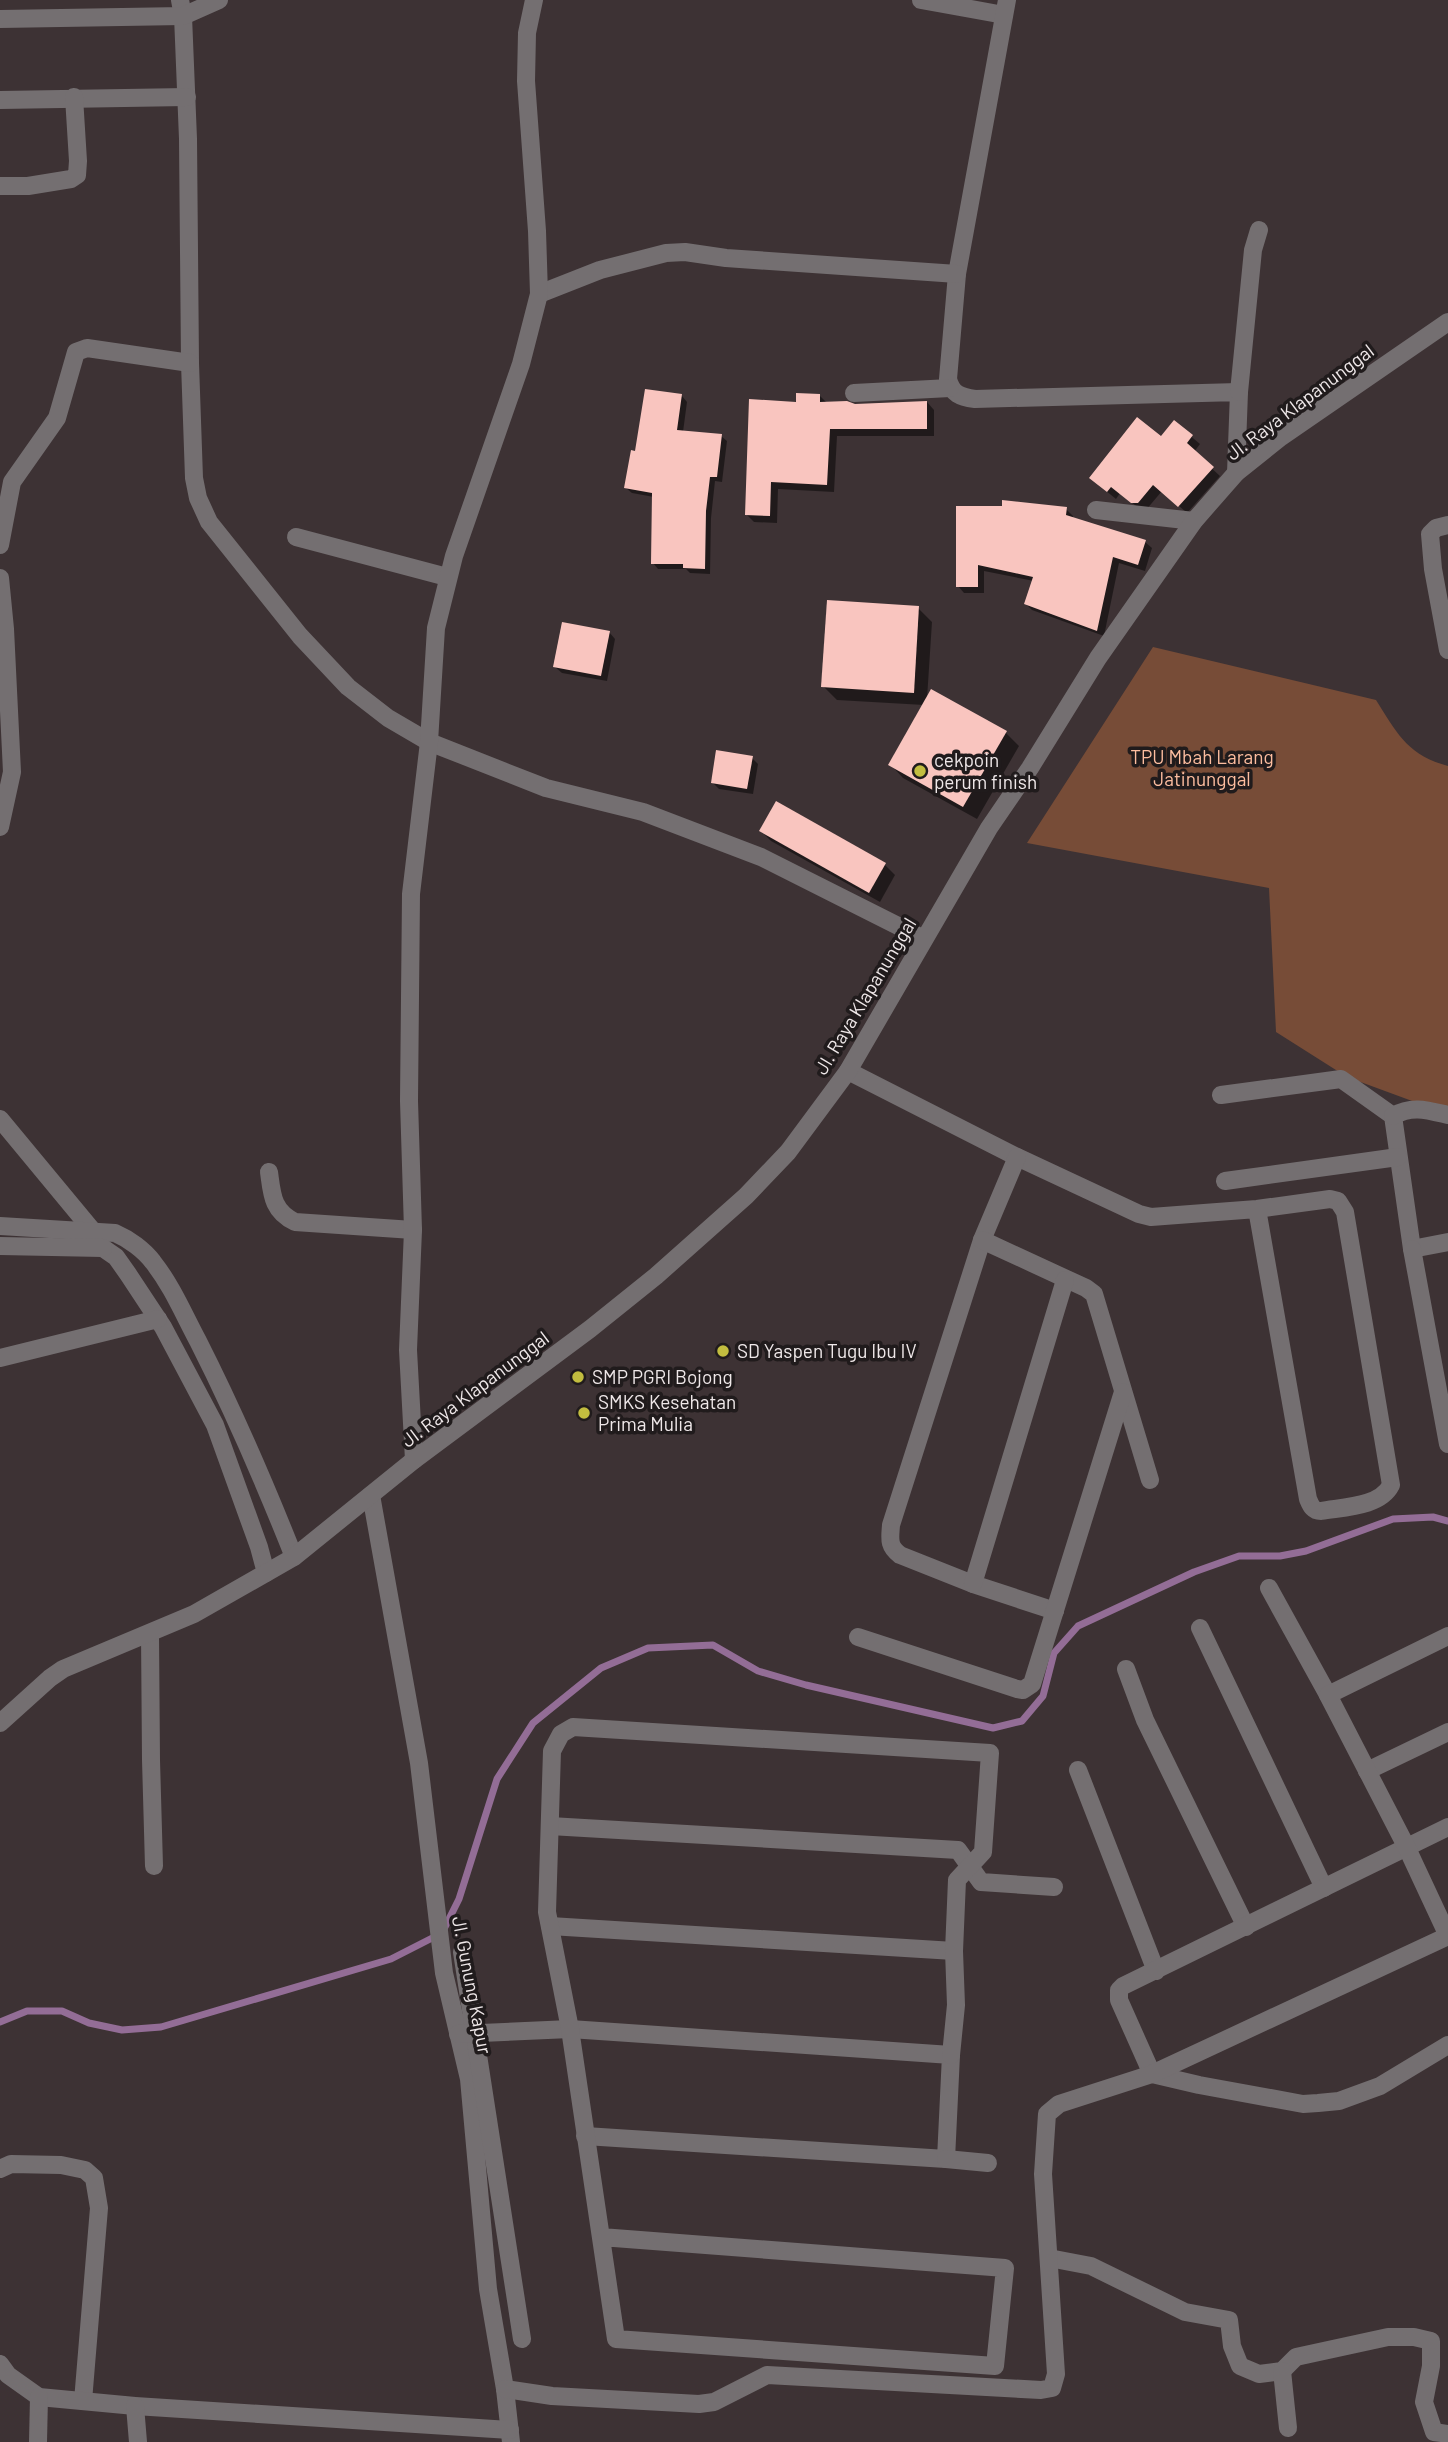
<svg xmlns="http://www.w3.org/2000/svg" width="1448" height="2442" viewBox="0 0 1448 2442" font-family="Barlow,sans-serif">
  <rect width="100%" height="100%" fill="#3d3234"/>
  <!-- green -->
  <path fill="#774c37" d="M1153 647 1376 700C1397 733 1407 755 1448 766V1112H1442L1347 1077 1276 1032 1269 888 1027 843Z"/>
  <!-- shadow -->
  <g fill="#0007">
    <path d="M819 395 827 403 854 406 927 402 934 410V436H837L834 492 778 489 777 523 754 522 746 514 797 404Z"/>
    <path d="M682 396 687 402 683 432 721 436 727 441 722 482 715 481 711 518 710 574 690 573 686 569H658L653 563 654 497 632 493 626 488 637 453Z"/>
    <path d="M1174 422 1200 444 1194 452 1220 476 1187 513 1162 491 1146 510H1141L1120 493 1116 499 1100 486 1161 438Z"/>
    <path d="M958 507 1066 509 1073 516 1072 519 1145 542 1152 548 1145 571 1119 563 1104 636 1032 610 1026 604 1034 581 984 571V593H964L958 586Z"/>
    <path d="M918 608 932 622 927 699 1006 733 1019 746 977 819 903 778 890 764 924 705 837 700 823 686Z"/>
    <path d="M609 632 615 639 607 681 562 673 555 667Z"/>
    <path d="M752 758 758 764 753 794 719 789 712 782Z"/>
    <path d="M776 803 885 865 895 875 880 902 771 841 761 831Z"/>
  </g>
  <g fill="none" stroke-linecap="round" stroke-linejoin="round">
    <!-- stream -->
    <path stroke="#936d96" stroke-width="7" d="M0 2022 27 2011H62L89 2023 122 2030 161 2027 391 1959 442 1933 459 1899 497 1779 533 1723 601 1668 648 1648 713 1645 758 1671 806 1685 993 1728 1022 1721 1043 1696 1054 1653 1078 1626 1194 1572 1239 1556H1280L1306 1551 1393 1519 1433 1517 1448 1521"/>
  </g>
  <!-- building -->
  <g fill="#f9c5bf">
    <path d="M645 389 682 394 677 430 722 434 717 477H710L706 511 705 569 683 568V564H651L652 493 624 488 631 450 635 451Z"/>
    <path d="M796 393 820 394V402L847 401 855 404 927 401V429H830L827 485 771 482 770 516 745 515 749 399 796 402Z"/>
    <path d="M1137 417 1161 436 1174 420 1193 435 1187 443 1214 467 1178 507 1153 485 1138 503H1131L1111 487 1107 492 1089 478Z"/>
    <path d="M1002 500 1067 507 1066 515 1146 540 1138 565 1113 557 1097 631 1024 604 1033 577 978 565V587H956V506H1002Z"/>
    <path d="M827 600 919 606 914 693 821 687Z"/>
    <path d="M562 622 610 631 601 676 553 667Z"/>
    <path d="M931 689 1007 731 963 807 888 765Z"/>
    <path d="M716 750 753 756 747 789 711 783Z"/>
    <path d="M776 801 886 863 869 893 759 831Z"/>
  </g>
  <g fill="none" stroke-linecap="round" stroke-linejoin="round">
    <!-- minor -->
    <g stroke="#746f71" stroke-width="18">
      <path d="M180 0 183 16 188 139 190 363 194 478 198 498 209 522 300 636 348 687 388 718 429 742 546 788 643 812 761 857 924 939"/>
      <path d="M921 0 1004 15"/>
      <path d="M1007 0 957 274 948 379C952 394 960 397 975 399L1239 392 1236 473"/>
      <path d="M0 19 183 16 219 0"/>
      <path d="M0 100 187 97"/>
      <path d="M0 186H28L71 179 77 175 78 161 74 97"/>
      <path d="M539 294 600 270 666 253 685 252 726 258 957 274"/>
      <path d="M1239 392 1253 250 1259 230"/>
      <path d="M854 393 950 388"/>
      <path d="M1096 510 1194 521"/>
      <path d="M1448 525 1436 528 1430 534 1433 569 1448 650"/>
      <path d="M296 537 447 577"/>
      <path d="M0 545 12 482 57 418 76 352 87 348 190 363"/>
      <path d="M0 578 5 629 12 772 0 827"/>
      <path d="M848 1071 1017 1157 1139 1214 1151 1217 1257 1209 1330 1199 1338 1201 1345 1212 1391 1485C1380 1507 1343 1507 1321 1511 1313 1511 1311 1506 1308 1499L1257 1209"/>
      <path d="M1221 1095 1341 1079 1393 1116 1412 1249 1448 1242"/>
      <path d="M1393 1116C1412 1105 1427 1110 1448 1115"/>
      <path d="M0 1119 92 1230 103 1248 116 1257 128 1274 163 1327 215 1425 259 1547 266 1573"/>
      <path d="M1017 1157 982 1240 891 1525C890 1539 888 1546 900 1555L973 1584 1055 1611"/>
      <path d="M269 1172C272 1194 272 1211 295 1222L413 1230"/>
      <path d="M1225 1181 1398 1157"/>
      <path d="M0 1226 115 1233C129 1239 144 1250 153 1262 172 1286 184 1315 198 1341 234 1412 265 1484 294 1557"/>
      <path d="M982 1240 1086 1288 1094 1294 1150 1480"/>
      <path d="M0 1246 103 1248"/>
      <path d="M1412 1249 1448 1444"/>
      <path d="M0 1358 158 1319"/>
      <path d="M414 1460 408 1350 413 1230 409 1101 411 894 429 742 436 628 454 556 521 364 539 294 537 231 526 81 527 33 534 0"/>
      <path d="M371 1495 419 1763 444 1973 469 2079 488 2289 505 2389 511 2442"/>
      <path d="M973 1584 1065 1280"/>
      <path d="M1269 1588 1328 1695"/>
      <path d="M1200 1628 1324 1888"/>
      <path d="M150 1634 151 1760 154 1866"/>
      <path d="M858 1637 1017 1689 1023 1690 1032 1684 1123 1392"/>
      <path d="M1126 1669 1145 1720 1246 1927"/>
      <path d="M0 1723 50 1678 63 1669 194 1614 294 1557 414 1460 590 1329 656 1276 746 1196 788 1152 848 1071 989 828 1030 768 1098 658 1194 521 1236 473 1281 437 1448 322"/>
      <path d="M1078 1770 1156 1971"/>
      <path d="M1367 1771 1448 1732"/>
      <path d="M550 1826 958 1850 981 1882 1054 1887"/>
      <path d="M1448 1827 1123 1986 1119 1990V2000L1152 2074 1199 2085 1303 2104 1318 2103 1339 2101 1380 2086 1448 2045"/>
      <path d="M550 1926 954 1951"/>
      <path d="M462 1952 522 2339"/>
      <path d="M458 2034 570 2029 951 2055 946 2159 585 2136"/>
      <path d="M946 2159 988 2163"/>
      <path d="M0 2169 11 2164 61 2165 85 2170 94 2178 99 2208 83 2401"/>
      <path d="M601 2237 1005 2268 995 2366 616 2339 570 2029 547 1912 552 1751 561 1734 573 1727 990 1753 983 1852 957 1880 954 1951 956 2005 951 2055"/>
      <path d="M1049 2258 1091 2266 1185 2312 1229 2320 1232 2346 1240 2366 1259 2374 1282 2371 1296 2357 1388 2337H1414L1431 2341V2366L1424 2402 1434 2432 1448 2434"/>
      <path d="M0 2364 8 2375 39 2397 135 2406 510 2430"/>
      <path d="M1282 2371 1288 2428"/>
      <path d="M505 2389 552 2396 699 2404 714 2402 767 2375 1041 2390 1052 2388 1056 2374 1043 2174 1047 2114 1059 2104 1152 2074 1448 1936 1406 1846 1328 1695 1448 1636"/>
      <path d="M135 2406 138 2442"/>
      <path d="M38 2442 39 2397"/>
    </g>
  </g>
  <!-- markers -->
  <g fill="#c2bd3f" stroke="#201b1c" stroke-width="2.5">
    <circle cx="920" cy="771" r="7"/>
    <circle cx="723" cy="1351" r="7"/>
    <circle cx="578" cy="1377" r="7"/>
    <circle cx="584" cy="1413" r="7"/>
  </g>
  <g text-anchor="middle" stroke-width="7" stroke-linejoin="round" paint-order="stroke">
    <!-- street labels -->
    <g font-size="19" fill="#efe8e9" stroke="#201b1c">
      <text transform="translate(1300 402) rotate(-37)" y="7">Jl. Raya Klapanunggal</text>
      <text transform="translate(865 996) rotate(-59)" y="7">Jl. Raya Klapanunggal</text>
      <text transform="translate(475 1389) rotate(-37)" y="7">Jl. Raya Klapanunggal</text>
      <text transform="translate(472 1985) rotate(79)" y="7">Jl. Gunung Kapur</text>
    </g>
    <!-- park labels -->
    <g font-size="19" fill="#fdbd9f" stroke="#201b1c">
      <text x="1202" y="764">TPU Mbah Larang<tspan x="1202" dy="22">Jatinunggal</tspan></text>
    </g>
    <!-- poi labels -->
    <g font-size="19" fill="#efe8e9" stroke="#201b1c" text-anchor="start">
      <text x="934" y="767">cekpoin<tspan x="934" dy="22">perum finish</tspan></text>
      <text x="737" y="1358">SD Yaspen Tugu Ibu IV</text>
      <text x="592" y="1384">SMP PGRI Bojong</text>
      <text x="598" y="1409">SMKS Kesehatan<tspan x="598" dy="22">Prima Mulia</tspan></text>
    </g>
  </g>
</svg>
